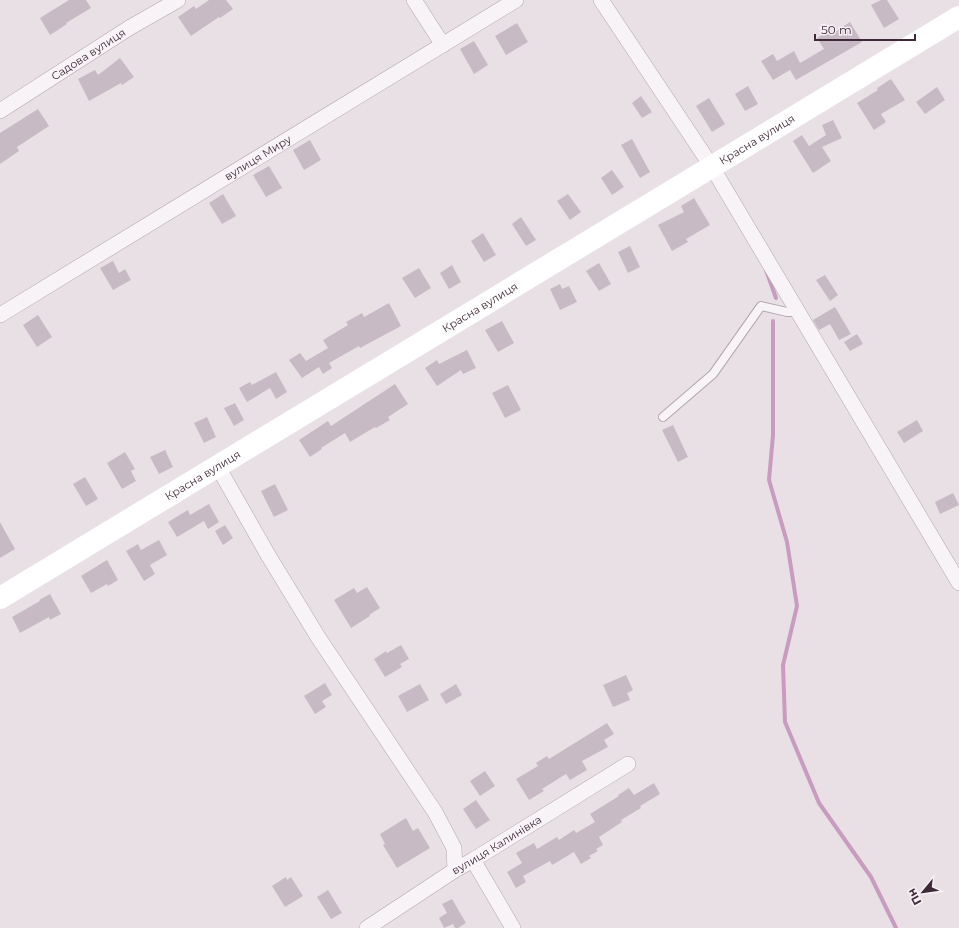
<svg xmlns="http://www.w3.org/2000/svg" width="959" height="928" viewBox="0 0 959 928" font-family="Montserrat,sans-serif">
  <rect width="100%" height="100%" fill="#e9e0e6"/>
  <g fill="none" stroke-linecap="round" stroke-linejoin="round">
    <!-- stream -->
    <g stroke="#c79cbf" stroke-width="4">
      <path d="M766 270 776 298"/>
      <path d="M773 321V435L769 480 787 542 797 606 783 665 785 722 819 803 871 877 896 928"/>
    </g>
  </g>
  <!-- building -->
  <g fill="#c8bac4">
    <path d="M69 0H86L91 8 66 23 67 24 50 35 40 18Z"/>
    <path d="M209 0H226L233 9 220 18 219 17 191 36 178 17 194 6 196 9Z"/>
    <path d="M881 0H887L899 19 884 28 871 5Z"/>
    <path d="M850 22 862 42 796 80 790 70 773 80 761 61 773 54 777 61 794 51 800 63 824 49 817 38 830 30 832 34Z"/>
    <path d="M517 23 528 42 506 55 495 36Z"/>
    <path d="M474 41 488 65 474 74 460 49Z"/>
    <path d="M120 58 134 77 122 85 121 83 89 101 78 79 95 70 98 75Z"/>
    <path d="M891 79 905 100 881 114 886 122 874 130 857 103 878 90 877 88Z"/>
    <path d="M748 86 758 104 745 111 735 94Z"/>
    <path d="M937 87 945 100 925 114 916 102Z"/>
    <path d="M641 96 652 112 642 118 632 103Z"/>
    <path d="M709 98 725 124 712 132 696 106Z"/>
    <path d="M38 109 49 126 17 147 19 151 0 164V133Z"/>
    <path d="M833 120 842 138 822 147 831 161 813 173 793 141 802 135 809 146 826 135 822 125Z"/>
    <path d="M632 139 650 172 640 178 621 145Z"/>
    <path d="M310 140 321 160 304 170 293 150Z"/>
    <path d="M269 166 282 188 266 197 253 175Z"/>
    <path d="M612 170 624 187 612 195 601 178Z"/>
    <path d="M223 194 236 216 222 224 209 203Z"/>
    <path d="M568 194 581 212 570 220 557 201Z"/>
    <path d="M694 198 710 225 686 239 688 242 672 251 658 225 684 212 681 206Z"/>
    <path d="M521 217 536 240 526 246 512 224Z"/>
    <path d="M483 233 496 255 484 262 471 241Z"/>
    <path d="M630 246 640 267 628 273 618 252Z"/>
    <path d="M113 261 119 273 125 269 131 280 113 290 100 268Z"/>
    <path d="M599 263 611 284 599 291 586 271Z"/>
    <path d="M452 265 461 282 449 289 440 273Z"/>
    <path d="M419 268 431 288 415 298 402 278Z"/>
    <path d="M825 275 838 295 830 301 816 280Z"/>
    <path d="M560 284 562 289 569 286 577 302 560 310 550 289Z"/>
    <path d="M389 303 401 326 360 348 359 346 329 363 332 368 323 374 319 367 302 378 289 360 300 353 306 361 328 348 323 340 348 325 346 322 362 313 364 317Z"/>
    <path d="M835 307 851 334 839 340 830 324 819 330 813 320Z"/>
    <path d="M38 315 52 337 37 347 23 325Z"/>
    <path d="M502 321 514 343 498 352 485 330Z"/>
    <path d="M857 334 863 344 850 351 844 342Z"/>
    <path d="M467 350 476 368 463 374 461 370 437 386 425 368 437 360 439 364Z"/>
    <path d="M276 372 287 392 276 399 270 388 247 402 239 388 250 382 252 385Z"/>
    <path d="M395 384 408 404 388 417 390 420 376 428 375 427 350 442 345 433 321 448 322 449 310 457 299 440 328 421 331 426Z"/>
    <path d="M508 385 521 410 505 418 492 393Z"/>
    <path d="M235 403 244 420 234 426 224 408Z"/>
    <path d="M207 417 216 437 204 443 194 423Z"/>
    <path d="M917 420 923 431 904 443 897 432Z"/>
    <path d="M673 425 688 457 678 462 662 430Z"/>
    <path d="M165 450 173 467 159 474 150 457Z"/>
    <path d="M125 452 135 469 131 471 136 481 122 489 107 463Z"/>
    <path d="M85 477 98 499 86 506 73 484Z"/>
    <path d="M275 484 288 510 274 517 261 491Z"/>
    <path d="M953 493 959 505 940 514 935 502Z"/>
    <path d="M209 504 219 522 208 529 204 521 177 537 168 522 188 510 190 515Z"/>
    <path d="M0 522 15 549 0 558Z"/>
    <path d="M225 525 233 538 223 545 215 531Z"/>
    <path d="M159 540 167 555 150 565 155 574 144 581 126 551 138 544 141 550Z"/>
    <path d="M107 560 118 580 108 586 107 584 91 593 81 576Z"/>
    <path d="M367 587 380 608 369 615 370 616 351 628 334 600 354 588 357 593Z"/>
    <path d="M50 594 61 614 50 620 49 617 20 633 12 617 40 601 39 600Z"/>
    <path d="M401 645 409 659 400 664 402 667 385 677 374 659 386 651 387 653Z"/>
    <path d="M626 675 633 690 627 693 630 700 613 707 603 685Z"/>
    <path d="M325 683 332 695 322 701 326 707 315 714 304 696Z"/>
    <path d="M420 684 429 700 407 712 398 696Z"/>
    <path d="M456 684 462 695 446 704 440 694Z"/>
    <path d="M607 723 614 734 604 740 608 747 582 761 587 770 570 780 566 774 542 789 544 791 529 800 516 779 538 766 536 763 547 756 549 759Z"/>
    <path d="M485 771 495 786 480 796 470 781Z"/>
    <path d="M654 783 660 794 640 806 641 808 621 820 622 822 599 837 603 845 596 849 598 851 589 856 591 858 581 864 574 852 552 865 550 861 523 876 526 882 516 888 507 872 522 863 516 853 534 843 537 849 557 837 559 840 574 830 576 833 595 822 590 814 619 796 618 795 629 788 634 795Z"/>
    <path d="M476 800 490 820 476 829 463 809Z"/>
    <path d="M406 818 413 831 418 828 430 848 397 868 383 845 385 844 380 834Z"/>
    <path d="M286 877 287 880 291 877 303 896 285 907 272 886Z"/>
    <path d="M328 890 342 913 331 919 317 897Z"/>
    <path d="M452 899 466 923 458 928H455L453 924 444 928 439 918 447 913 442 904Z"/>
  </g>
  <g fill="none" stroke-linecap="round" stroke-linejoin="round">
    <defs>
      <path id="lane" d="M663 417 713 374 761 306 787 312H799"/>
      <g id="street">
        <path d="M414 0 443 45"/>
        <path d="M601 0 712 167 959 583"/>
        <path id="s1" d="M0 111 129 28 178 0"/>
        <path id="s2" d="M0 315 516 0"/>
        <path d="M218 467 268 555 318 637 435 812 454 848 455 870"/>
        <path d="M473 860 513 928"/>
        <path id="s3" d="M367 928 455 870 473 860 628 764"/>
      </g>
    </defs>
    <!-- lane casing -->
    <use href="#lane" stroke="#b3a5ae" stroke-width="10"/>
    <!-- street casing -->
    <use href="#street" stroke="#b3a5ae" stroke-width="16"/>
    <!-- lane -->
    <use href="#lane" stroke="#f7f3f6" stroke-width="8"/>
    <!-- street -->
    <use href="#street" stroke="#f7f3f6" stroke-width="15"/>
    <!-- secondary -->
    <path stroke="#fff" stroke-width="22" id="s4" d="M0 598 959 17"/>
  </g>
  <g text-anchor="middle" stroke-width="4" stroke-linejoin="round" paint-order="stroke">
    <!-- street labels -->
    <g font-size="11" fill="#3f2938" stroke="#f6f0f4">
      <text dy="4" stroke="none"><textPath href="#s1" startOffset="105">Садова вулиця</textPath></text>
      <text dy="4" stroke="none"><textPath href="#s4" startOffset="885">Красна вулиця</textPath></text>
      <text dy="4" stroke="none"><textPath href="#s2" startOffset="302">вулиця Миру</textPath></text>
      <text dy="4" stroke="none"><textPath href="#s4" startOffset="561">Красна вулиця</textPath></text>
      <text dy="4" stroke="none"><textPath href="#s4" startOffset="237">Красна вулиця</textPath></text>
      <text dy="4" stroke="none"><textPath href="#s3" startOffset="154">вулиця Калинівка</textPath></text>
    </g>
  </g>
  <!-- north arrow -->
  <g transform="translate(923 892) rotate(241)" stroke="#f6f0f4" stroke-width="3" paint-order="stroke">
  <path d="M0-3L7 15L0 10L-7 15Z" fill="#3f2938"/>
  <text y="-6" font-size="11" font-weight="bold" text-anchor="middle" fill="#3f2938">Пн</text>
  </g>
  <!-- scale -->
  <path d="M815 34v6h100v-6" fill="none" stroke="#3f2938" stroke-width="2"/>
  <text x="821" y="34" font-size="12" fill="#3f2938" stroke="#f6f0f4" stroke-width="3" paint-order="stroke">50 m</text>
</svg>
